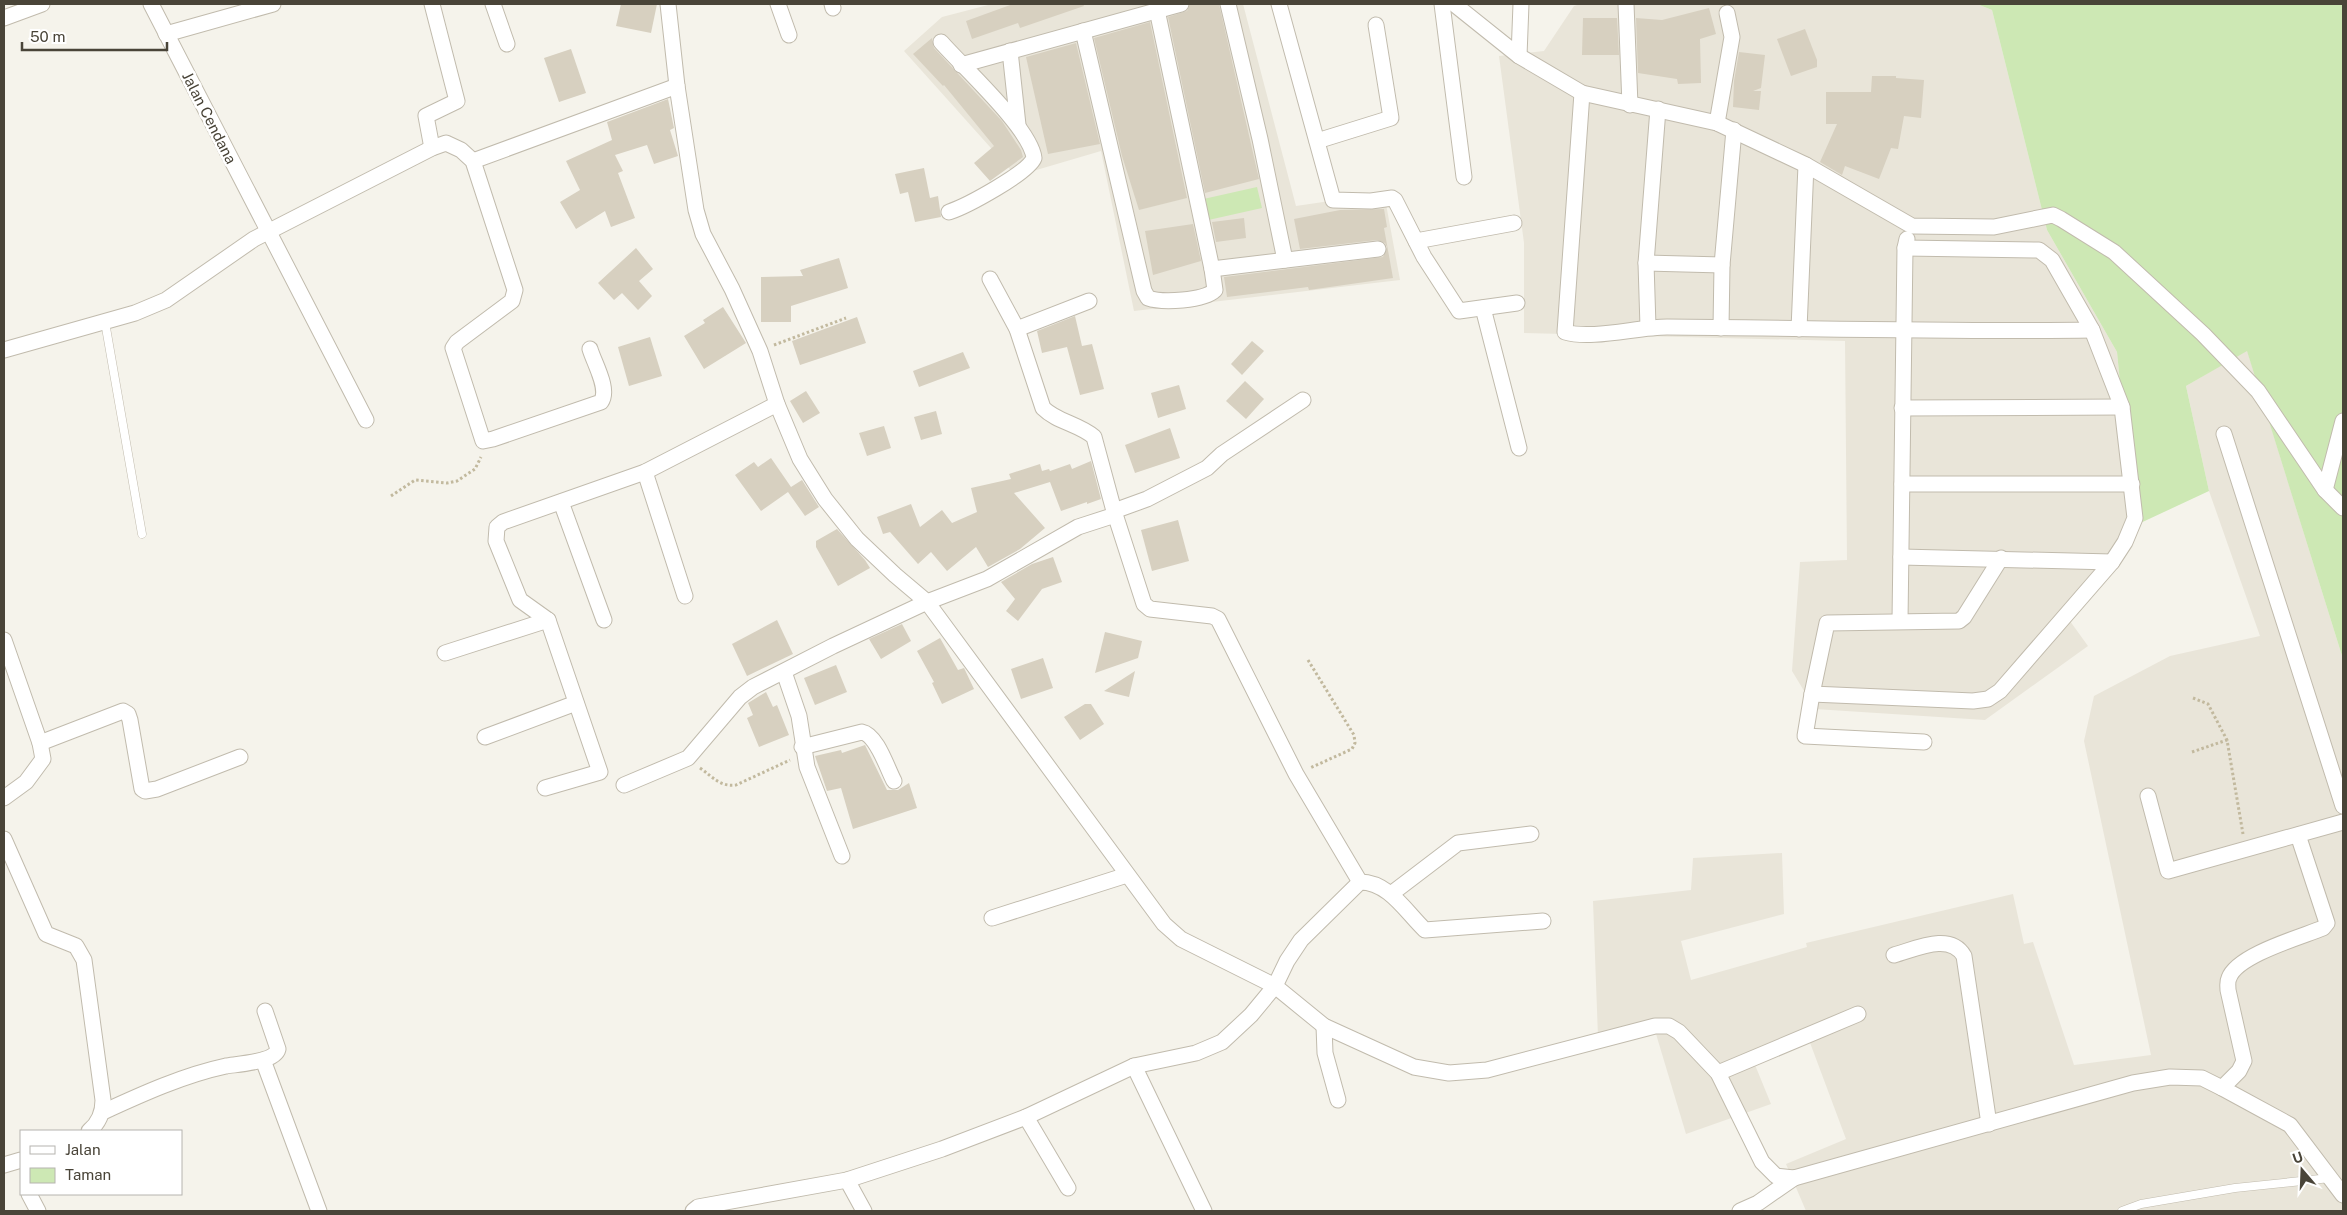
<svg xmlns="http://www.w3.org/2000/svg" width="2347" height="1215" viewBox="0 0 2347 1215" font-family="'Public Sans',sans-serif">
  <rect width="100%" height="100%" fill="#f5f3eb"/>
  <!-- residential -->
  <g fill="#e9e5d9">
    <path d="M992 4H1243L1296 206 1384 193 1400 280 1134 311 1101 151 1016 176 904 51 942 17Z"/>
    <path d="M1580 4H1977L1992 10 2047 230 2117 352 2134 526 2062 610 2088 646 1985 720 1815 709 1792 671 1800 562 1847 560 1845 341 1524 333V243L1499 56 1544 51 1574 6Z"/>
    <path d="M2247 350 2343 659V1211H1806L1786 1164 1846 1139 1809 1040 1753 1060 1771 1104 1686 1134 1653 1024 1598 1037 1593 901 1691 890 1693 858 1782 853 1784 914 1681 941 1691 980 1807 947 1806 943 2013 894 2024 944 2033 942 2074 1065 2151 1055 2084 741 2094 696 2170 656 2260 636 2209 491 2186 386Z"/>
  </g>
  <!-- green -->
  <g fill="#cde8b4">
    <path d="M1977 4H2343V659L2247 351 2186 386 2209 491 2134 526 2117 352 2047 230 1992 10Z"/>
    <path d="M1257 187 1262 208 1204 221 1199 200Z"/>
  </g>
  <!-- building -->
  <g fill="#d7d0c0">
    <path d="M621 4H657L651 33 616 26Z"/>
    <path d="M1013 4H1083L1084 6 1020 28 1018 23 972 39 966 21Z"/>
    <path d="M1190 4H1219L1259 179 1205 193 1168 17 1187 11Z"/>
    <path d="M1709 8 1716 34 1700 39 1701 83 1678 84 1677 79 1638 73 1636 18 1662 20Z"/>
    <path d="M1583 18H1617L1619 55H1582Z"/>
    <path d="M1150 22 1187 198 1139 210 1122 156 1094 38Z"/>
    <path d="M1805 29 1817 60V67L1791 76 1777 39Z"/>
    <path d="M932 38 934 48 1002 121 1021 150 1023 157 990 181 974 163 994 146 944 85 943 86 913 54Z"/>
    <path d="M1076 43 1100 144 1048 154 1026 57Z"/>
    <path d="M571 49 586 93 559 102 544 58Z"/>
    <path d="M1739 52 1765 55 1761 88 1753 91H1761L1759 110 1733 107 1734 81Z"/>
    <path d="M1872 76H1896V78L1924 80 1921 118 1904 116 1898 149 1891 148 1879 179 1845 166 1842 175 1820 162 1837 124H1826V92H1871Z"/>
    <path d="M668 99 674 128 670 130 678 156 654 164 647 145 615 155 623 171 618 173 635 218 611 227 605 211 576 229 560 202 580 190 566 161 612 140 607 122Z"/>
    <path d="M924 168 930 198 938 196 941 217 915 222 908 192 900 194 895 174Z"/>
    <path d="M1384 209 1387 227 1384 228 1393 278 1309 290 1308 287 1227 297 1224 277 1383 257 1387 247 1385 243 1377 240 1300 249 1294 219 1340 210Z"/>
    <path d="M1244 218 1246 238 1216 242 1212 222Z"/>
    <path d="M1193 224 1201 261 1153 275 1145 231Z"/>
    <path d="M636 248 653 269 639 281 652 296 638 310 622 293 614 300 598 283Z"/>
    <path d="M839 258 848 288 791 306V322H761V277L803 276 800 270Z"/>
    <path d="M723 307 746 343 704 369 684 336 705 323 703 320Z"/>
    <path d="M1075 316 1082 346 1092 344 1104 389 1080 395 1067 347 1042 353 1037 331Z"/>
    <path d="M857 317 866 343 800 365 792 341Z"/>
    <path d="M650 337 662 376 629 386 618 347Z"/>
    <path d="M1252 341 1264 351 1242 375 1231 364Z"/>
    <path d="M963 352 970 368 919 387 913 371Z"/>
    <path d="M1245 381 1264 399 1246 419 1226 401Z"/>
    <path d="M1179 385 1186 409 1158 418 1151 393Z"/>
    <path d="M806 391 820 413 803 423 790 401Z"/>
    <path d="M936 411 942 434 921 440 914 417Z"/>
    <path d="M884 426 891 448 867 456 859 433Z"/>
    <path d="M1170 428 1180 458 1135 473 1125 445Z"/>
    <path d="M771 458 791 487 802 480 819 507 805 516 788 492 761 511 735 475 754 462 758 467Z"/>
    <path d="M1091 461 1101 499 1087 504V502L1061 511 1050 482 1014 493 1045 528 1020 549 988 567 976 547 947 571 931 552 918 564 890 532 883 534 877 517 911 504 920 527 942 510 952 523 977 512 971 488 1011 479 1009 474 1040 464 1042 471 1049 469 1050 471 1070 464 1072 469Z"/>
    <path d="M1178 520 1189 561 1152 571 1141 530Z"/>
    <path d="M837 529 865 560 870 568 838 586 816 547V541Z"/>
    <path d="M1053 557 1062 582 1042 589 1018 621 1006 611 1015 599 1001 582 1032 564Z"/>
    <path d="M777 620 793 654 747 676 732 644Z"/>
    <path d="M902 624 911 641 881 659 869 639Z"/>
    <path d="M1105 632 1142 641 1138 658 1095 673Z"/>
    <path d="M940 638 958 670 964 668 965 670 974 689 942 704 932 683 934 682 917 651Z"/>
    <path d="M1043 658 1053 688 1021 699 1011 669Z"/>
    <path d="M836 665 847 692 815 705 804 678Z"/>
    <path d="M1135 671 1129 697 1104 691Z"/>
    <path d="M766 692 773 707 777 705 789 735 759 747 747 718 753 715 748 703Z"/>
    <path d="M1085 704H1091L1104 724 1080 740 1064 717Z"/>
    <path d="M865 745 887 790H898L909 783 917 808 853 829 841 788 827 791 815 756 841 750 842 753Z"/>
  </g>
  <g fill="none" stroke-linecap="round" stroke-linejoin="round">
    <defs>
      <g id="lane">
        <path d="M105 322 142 534"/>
        <path d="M2122 1211 2141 1204 2235 1188 2330 1178"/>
      </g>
      <g id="street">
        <path d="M151 4 366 420"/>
        <path d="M493 4 507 44"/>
        <path d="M668 4 677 86 696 210 703 234 732 289 760 351 777 404 800 459 825 499 857 539 895 575 927 602 1164 924 1181 939 1275 986 1324 1026 1414 1067 1449 1073 1487 1070 1655 1026H1669L1679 1032 1718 1073 1762 1162 1776 1176 1794 1178 2133 1083 2170 1077 2202 1078 2222 1088 2290 1125 2343 1195"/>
        <path d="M778 4 789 35"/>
        <path d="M832 4 833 8"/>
        <path d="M1228 4 1260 139 1285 260"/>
        <path d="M1279 4 1333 200 1371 201 1392 198 1395 200 1424 257 1459 311 1517 303"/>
        <path d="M1442 4 1464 177"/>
        <path d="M1454 4 1519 56 1582 93 1717 123 1806 165 1912 226 1994 227 2053 215 2061 219 2114 252 2203 334 2258 391 2325 490 2343 508"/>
        <path d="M1626 4 1630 105"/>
        <path d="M4 18 42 4"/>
        <path d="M1083 31 1144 291 1148 298C1162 303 1204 301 1215 290L1212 269 1157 10"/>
        <path d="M166 34 273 4"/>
        <path d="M941 42C963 67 1031 129 1034 158 1028 173 967 206 949 212"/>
        <path d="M1010 51 1018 125"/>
        <path d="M1519 56 1521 4"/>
        <path d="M961 65 1181 4"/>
        <path d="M1582 93 1565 332C1591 340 1638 327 1667 327 1809 328 1950 332 2092 330"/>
        <path d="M1717 123 1732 37 1727 13"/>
        <path d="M1317 141 1391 118 1376 25"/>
        <path d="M432 148 426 116 457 101 432 4"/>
        <path d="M473 161 677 86"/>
        <path d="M1416 241 1514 223"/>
        <path d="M1905 248 2039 250 2052 260 2092 330 2122 407 2135 518 2125 542 2112 562 2000 691 1988 699 1973 701 1812 694 1827 623 1959 621 1964 617 2001 558"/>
        <path d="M1646 263 1722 265"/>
        <path d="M1212 269 1378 249"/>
        <path d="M990 279 1017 329 1043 408C1057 422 1079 424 1094 437L1114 511 1144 604 1150 609 1212 616 1218 619 1296 774 1360 882"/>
        <path d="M1483 308 1519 448"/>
        <path d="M1648 327 1646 263 1658 109"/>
        <path d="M1721 328 1722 265 1734 130"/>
        <path d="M1017 329 1089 301"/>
        <path d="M1799 329 1806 165"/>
        <path d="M4 350 135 313 166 300 254 239 432 148 446 143 461 150 473 161 515 290 512 301 457 342 453 348 483 441 493 439 601 402C610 389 594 363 590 349"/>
        <path d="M1902 408 2122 407"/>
        <path d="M2224 434 2343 806"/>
        <path d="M645 472 685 596"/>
        <path d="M1902 484H2132"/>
        <path d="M2325 490 2343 421"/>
        <path d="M561 502 604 620"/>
        <path d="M1114 511 1147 499 1207 468 1222 454 1303 400"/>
        <path d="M1901 557 2112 562"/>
        <path d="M1900 621 1905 248 1907 239"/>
        <path d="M4 640 40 743 43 759 26 782 4 798"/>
        <path d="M445 653 548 620"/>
        <path d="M784 672 799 716 807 767 842 856"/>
        <path d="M1812 694 1805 736 1924 742"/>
        <path d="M485 737 576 703"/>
        <path d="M40 743 123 711 128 714 130 720 142 789 145 791 157 789 240 757"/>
        <path d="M802 747 862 732C877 735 887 768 894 781"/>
        <path d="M624 785 688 758 740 697 753 687 833 646 927 602 987 579 1078 527 1115 515"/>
        <path d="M545 788 600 772 548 620 520 600 496 541 497 527 503 522 645 472 777 404"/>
        <path d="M2148 796 2168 871 2343 822"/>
        <path d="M4 839 46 934 76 946 84 960 103 1100C103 1113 99 1123 89 1131"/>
        <path d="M1391 894 1458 843 1531 834"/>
        <path d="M992 918 1127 875"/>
        <path d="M1894 955C1916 949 1950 932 1964 956L1989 1124"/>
        <path d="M1324 1026 1325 1053 1338 1100"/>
        <path d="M263 1060 319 1211"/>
        <path d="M1134 1066 1204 1211"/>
        <path d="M1718 1073 1858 1014"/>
        <path d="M2222 1088 2239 1071 2244 1061 2228 990C2228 986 2227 982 2229 978 2237 955 2301 937 2323 928L2327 923 2298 835"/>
        <path d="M103 1112C142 1094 184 1075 226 1066 238 1064 275 1062 278 1049L265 1011"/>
        <path d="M1026 1117 1068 1188"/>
        <path d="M4 1165 21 1160"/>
        <path d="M847 1180 864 1211"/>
        <path d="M29 1194 38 1211"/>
        <path d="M693 1211 698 1207 847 1180 942 1149 1026 1117 1134 1066 1196 1053 1222 1042 1251 1015 1275 986 1287 961 1301 940 1360 882C1389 882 1406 912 1425 930L1543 921"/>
        <path d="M1740 1211 1758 1203 1794 1178"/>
      </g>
    </defs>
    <!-- lane casing -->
    <use href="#lane" stroke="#c1bbad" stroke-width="9"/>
    <!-- street casing -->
    <use href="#street" stroke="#c1bbad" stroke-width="17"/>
    <!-- path -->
    <g stroke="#c2b99e" stroke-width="3" stroke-dasharray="2.5 2.5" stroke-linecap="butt">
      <path d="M774 345 846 318"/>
      <path d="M391 496 415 480 447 483 457 481 475 469 481 457"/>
      <path d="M1308 660 1354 735 1355 743 1352 749 1310 768"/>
      <path d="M2193 698 2208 704 2227 740 2243 834"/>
      <path d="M2192 752 2227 740"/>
      <path d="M700 768C713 777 720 787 736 785L790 760"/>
    </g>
    <!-- lane -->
    <use href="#lane" stroke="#fff" stroke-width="8"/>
    <!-- street -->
    <use href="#street" stroke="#fff" stroke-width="15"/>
  </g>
  <g text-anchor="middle" stroke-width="5" stroke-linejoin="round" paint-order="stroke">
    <!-- street labels -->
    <g font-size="15" fill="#494438" stroke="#fff">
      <text transform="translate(209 118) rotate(63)" y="5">Jalan Cendana</text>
    </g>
  </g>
  <!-- border -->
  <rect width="2347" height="1215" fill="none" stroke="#494438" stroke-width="10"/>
  <!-- legend -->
  <rect x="20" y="1130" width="162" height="65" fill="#ffffff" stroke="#b6b4af"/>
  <rect x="30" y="1146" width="25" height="8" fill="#ffffff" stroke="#b6b4af"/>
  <text x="65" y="1155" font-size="15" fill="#494438">Jalan</text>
  <rect x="30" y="1168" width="25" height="15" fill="#cde8b4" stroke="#b6b4af"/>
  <text x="65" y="1180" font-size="15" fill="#494438">Taman</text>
  <!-- north arrow -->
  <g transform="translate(2302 1170) rotate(341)" stroke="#ffffff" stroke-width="4" paint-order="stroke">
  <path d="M0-4L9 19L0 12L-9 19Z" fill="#494438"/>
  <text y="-8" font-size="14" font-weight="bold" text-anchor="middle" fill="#494438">U</text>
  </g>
  <!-- scale -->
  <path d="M22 42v8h145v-8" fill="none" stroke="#494438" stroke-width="2.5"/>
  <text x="30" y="42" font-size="15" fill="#494438" stroke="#ffffff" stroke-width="4" paint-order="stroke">50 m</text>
</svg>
